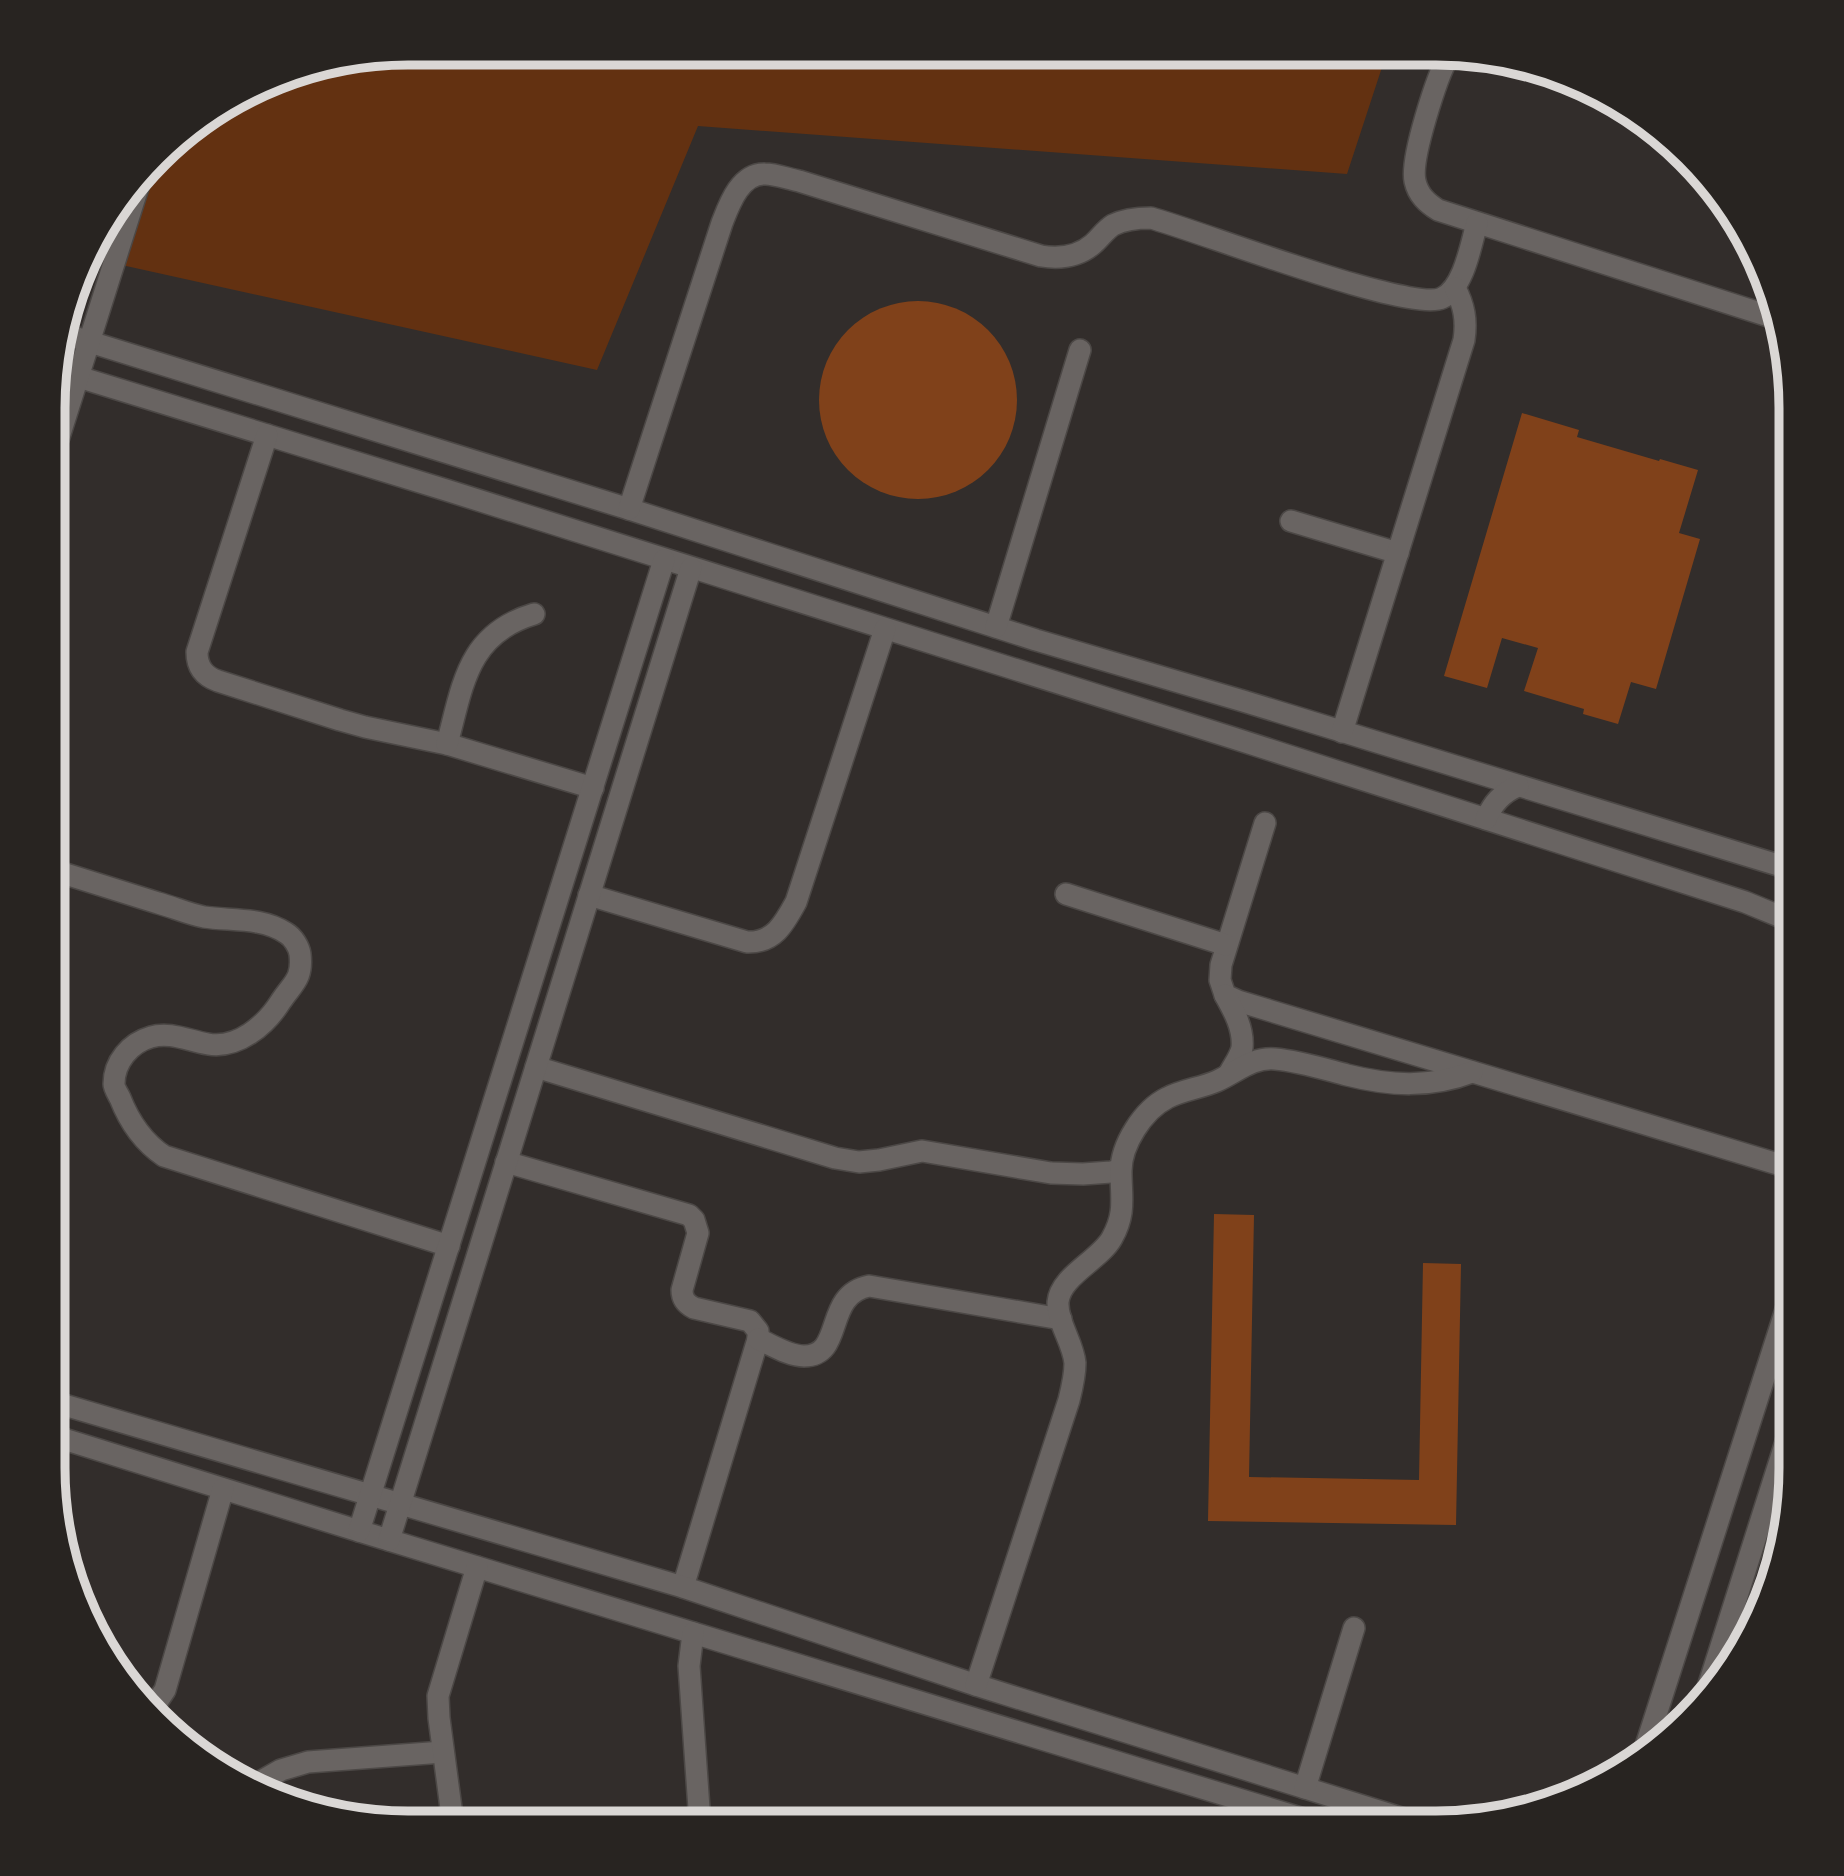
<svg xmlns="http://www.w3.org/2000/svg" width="1844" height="1876" viewBox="0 0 1844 1876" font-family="'Sofia Sans Condensed',sans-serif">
  <rect width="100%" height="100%" fill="#322d2b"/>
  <!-- green -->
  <path fill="#633111" d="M408 53 1386 55 1347 174 698 126 597 370 90 258 100 230 174 140 293 71Z"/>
  <!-- building -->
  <g fill="#80411a">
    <circle cx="918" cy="400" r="99"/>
    <path d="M1522 413 1579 430 1577 437 1659 461 1660 459 1698 470 1679 533 1700 539 1656 689 1631 682 1618 724 1583 714 1584 709 1524 691 1538 648 1502 638 1487 688 1444 676Z"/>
    <path d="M1214 1214 1254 1215 1249 1477 1419 1480 1423 1263 1461 1264 1456 1525 1208 1521Z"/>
  </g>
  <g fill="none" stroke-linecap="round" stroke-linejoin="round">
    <defs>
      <g id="minor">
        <path d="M1449 55C1437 76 1410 159 1415 181 1418 195 1427 203 1438 210L1778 319"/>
        <path d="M61 333 629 509 1036 640 1243 701 1791 869"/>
        <path d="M59 371 446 490 1230 737 1745 902 1791 921"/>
        <path d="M267 435 197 652C197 667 204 676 218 681L340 720 365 727 447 744 593 788"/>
        <path d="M59 437 140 181"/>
        <path d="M629 509 722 223C729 205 740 173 765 174 776 174 788 179 799 181L1041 256C1060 259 1078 257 1093 244 1100 238 1105 230 1113 225 1125 219 1137 218 1151 218 1199 231 1410 313 1442 298 1464 288 1471 244 1477 223"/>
        <path d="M1291 521 1398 553"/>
        <path d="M996 627 1080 350"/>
        <path d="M1342 732 1464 340C1467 320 1464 305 1455 288"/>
        <path d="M447 744C463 685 467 634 534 614"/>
        <path d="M1486 819C1493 803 1502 793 1518 786"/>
        <path d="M1265 823 1221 965 1220 980 1225 995 1238 1001 1791 1168"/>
        <path d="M56 871C90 882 124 892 158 903 173 907 188 914 204 917 230 921 262 917 286 933 293 937 299 947 300 954 303 979 293 983 281 1001 266 1025 238 1049 208 1044 189 1041 170 1031 151 1037 130 1043 114 1062 114 1084 114 1088 118 1094 120 1098 129 1121 143 1142 164 1156L449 1246"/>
        <path d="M1066 894 1226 945"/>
        <path d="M589 895 747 942C774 943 784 924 796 902L885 629"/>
        <path d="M1225 995C1234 1011 1244 1029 1242 1048 1240 1057 1233 1066 1229 1074"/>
        <path d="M536 1067 835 1158 859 1162 879 1160 922 1151 1051 1173 1083 1174 1111 1172 1120 1170"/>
        <path d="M506 1162 689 1215 694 1220 698 1233 682 1290C682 1299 686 1304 694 1308L750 1321 758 1331V1339L683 1587"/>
        <path d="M758 1339C772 1345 789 1356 804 1356 845 1356 823 1295 869 1286L1061 1319"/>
        <path d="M54 1402 683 1587 976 1685 1417 1823"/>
        <path d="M54 1436 359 1531 1317 1823"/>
        <path d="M359 1531 664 560"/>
        <path d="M389 1540 691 568"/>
        <path d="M693 1633 689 1666 700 1823"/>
        <path d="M976 1685 1069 1400C1072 1388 1075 1375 1075 1363 1073 1342 1057 1323 1058 1302 1060 1276 1100 1260 1112 1238 1126 1213 1121 1198 1121 1171 1121 1145 1143 1110 1167 1098 1182 1090 1201 1088 1217 1081 1237 1072 1252 1057 1275 1059 1299 1061 1324 1069 1347 1075 1390 1086 1431 1088 1472 1072"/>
        <path d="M1703 1703 1791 1426"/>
        <path d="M148 1708 157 1702 165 1690 223 1489"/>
        <path d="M1643 1755 1791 1294"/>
        <path d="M251 1787 281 1770 308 1762 443 1752"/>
        <path d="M1305 1788 1354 1628"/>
        <path d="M453 1823 439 1718 438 1696 477 1567"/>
      </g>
    </defs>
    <!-- minor casing -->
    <use href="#minor" stroke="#4c4846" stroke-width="24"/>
    <!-- minor -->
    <use href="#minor" stroke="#696462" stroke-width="21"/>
  </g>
  <!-- crop -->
  <path d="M0 0H1844V1876H0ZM408 65H1436A343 343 0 0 1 1779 408V1468A343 343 0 0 1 1436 1811H408A343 343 0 0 1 65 1468V408A343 343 0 0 1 408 65Z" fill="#282421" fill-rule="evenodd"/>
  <path fill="none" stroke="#dad7d5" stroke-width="9" d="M408 65H1436A343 343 0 0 1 1779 408V1468A343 343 0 0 1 1436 1811H408A343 343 0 0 1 65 1468V408A343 343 0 0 1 408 65Z"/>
</svg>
